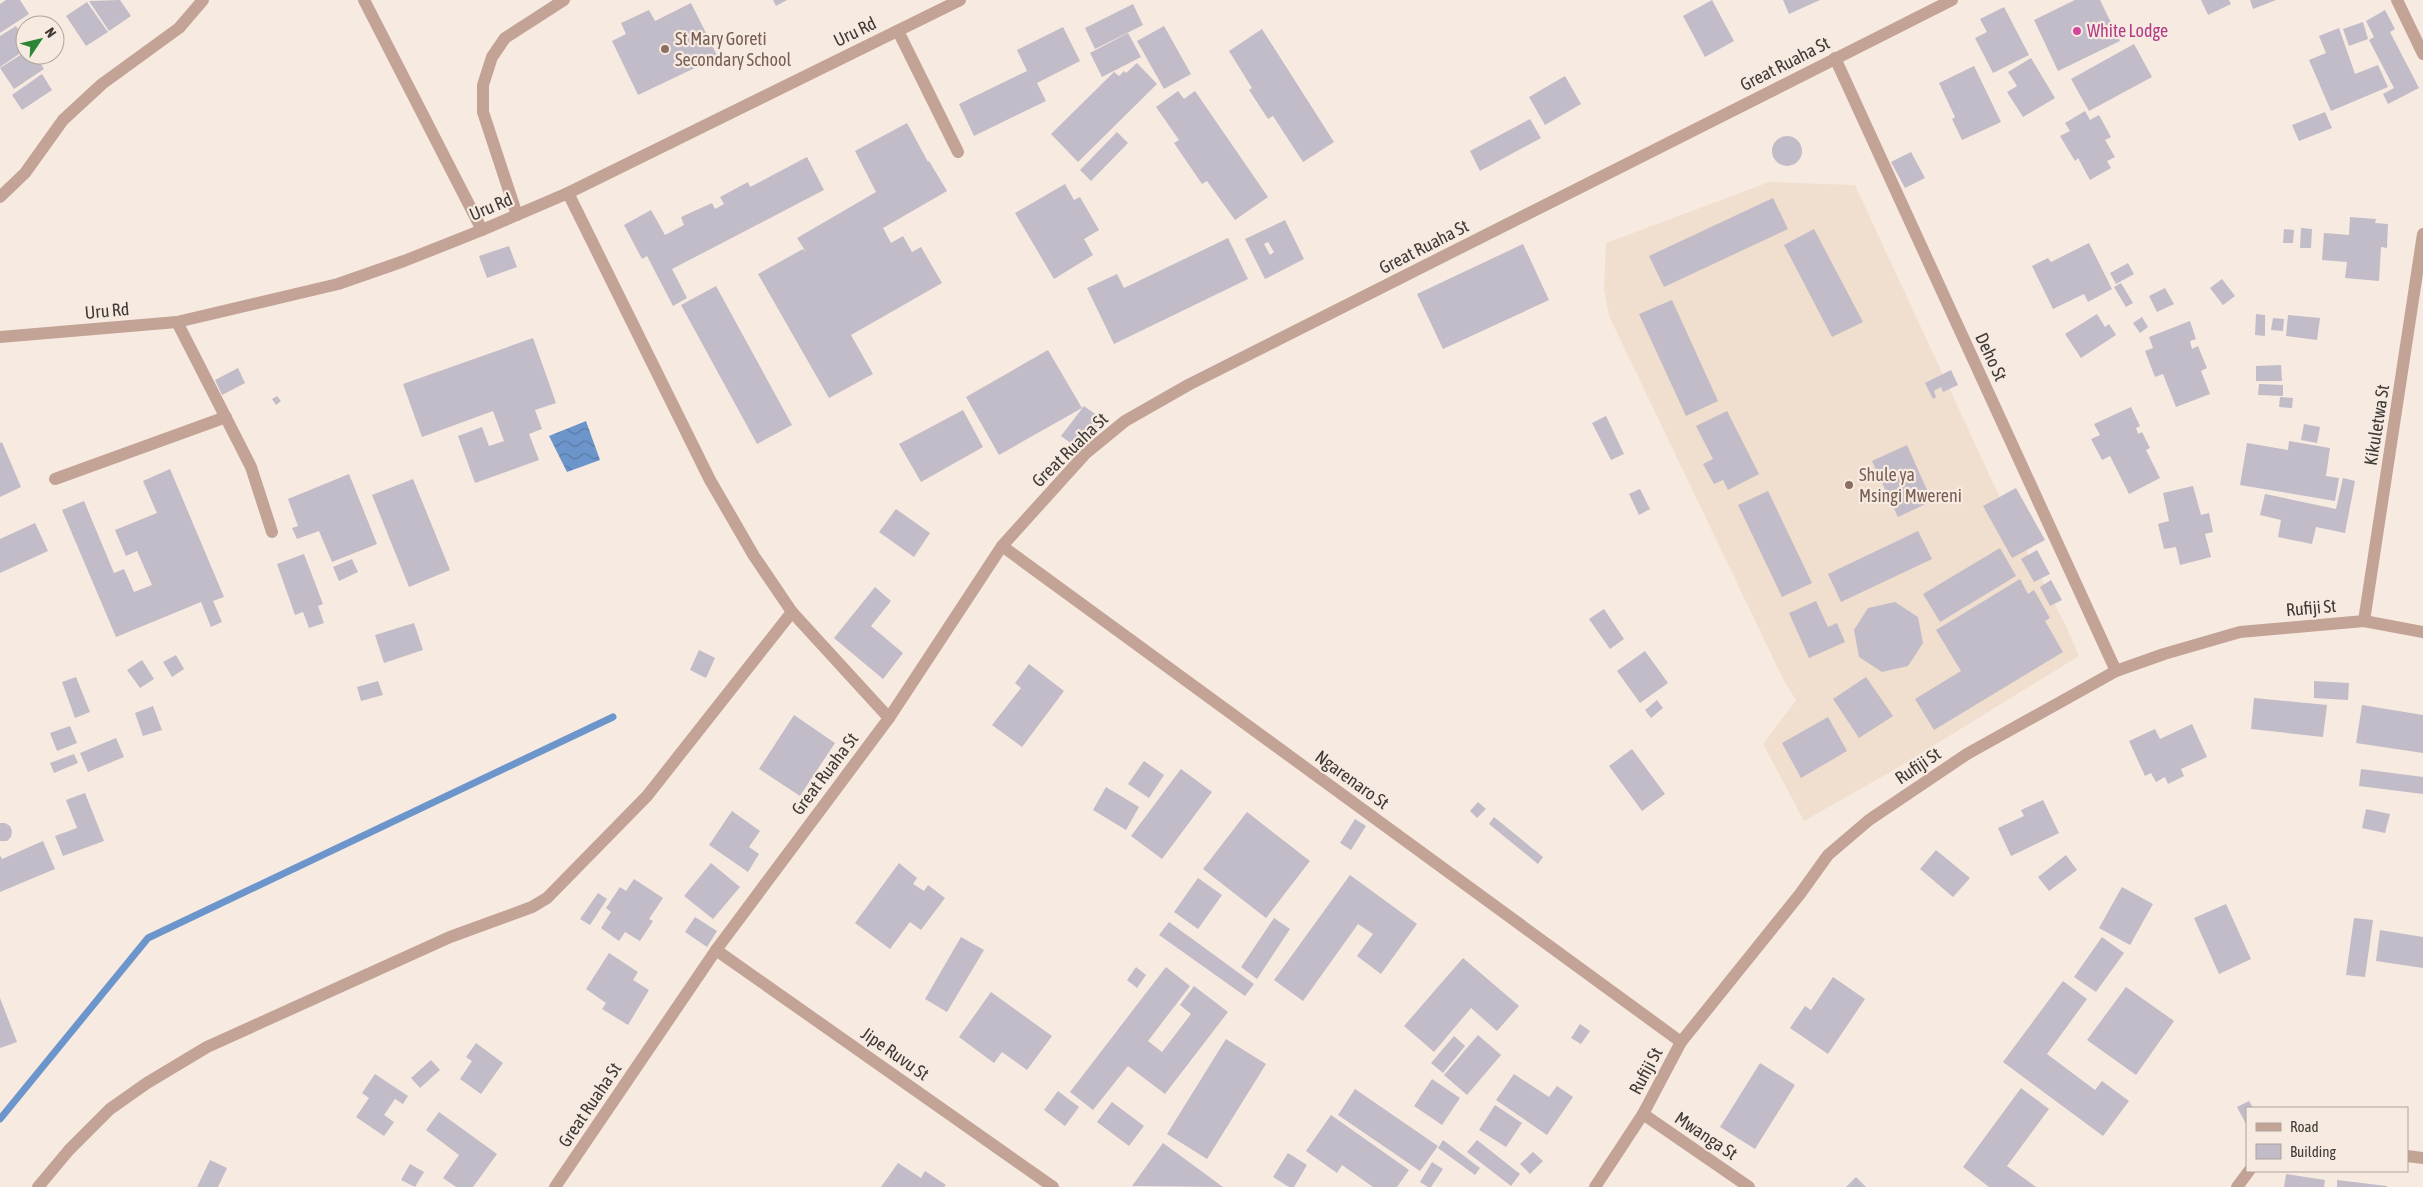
<svg xmlns="http://www.w3.org/2000/svg" width="2423" height="1187" viewBox="0 0 2423 1187" font-family="'Asap Condensed',sans-serif">
  <defs>
    <pattern id="water-waves" width="16" height="10" patternUnits="userSpaceOnUse" patternTransform="scale(1.25)"><rect width="16" height="10" fill="#6c95cb"/><path d="M0 5q4-4 8 0t8 0" fill="none" stroke="#5a7ba6"/></pattern>
  </defs>
  <rect width="100%" height="100%" fill="#f7ebe1"/>
  <!-- built -->
  <path fill="#f0dfcf" d="M1769 182 1855 185 2008 515 2065 624 2079 656 1894 770 1804 821 1763 744 1796 700 1784 681 1609 316 1604 289 1606 243Z"/>
  <!-- water -->
  <path fill="url(#water-waves)" d="M586 421 600 460 567 472 549 436Z"/>
  <g fill="none" stroke-linecap="round" stroke-linejoin="round">
    <!-- stream -->
    <path stroke="#6c95cb" stroke-width="7" d="M0 1119 148 938 613 717"/>
  </g>
  <!-- building -->
  <g fill="#c2bbc8" fill-rule="evenodd">
    <path d="M6 0H20L29 14 0 33V4Z"/>
    <path d="M120 0 131 16 109 31 89 1Z"/>
    <path d="M773 0H787L776 6Z"/>
    <path d="M1712 0 1734 41 1705 57 1683 16Z"/>
    <path d="M1783 0H1820L1789 14Z"/>
    <path d="M2075 0H2100L2120 41 2058 71 2034 20Z"/>
    <path d="M2201 0H2229L2231 4 2208 15Z"/>
    <path d="M2250 0H2276L2253 9Z"/>
    <path d="M87 2 108 32 86 46 66 16Z"/>
    <path d="M691 3 718 57 638 95 612 41 626 34 621 23 649 10 655 21Z"/>
    <path d="M1133 4 1143 25 1095 49 1085 28Z"/>
    <path d="M2004 7 2029 55 1993 73 1975 38 1987 32 1980 19Z"/>
    <path d="M2385 10 2395 29 2390 32 2419 88 2388 104 2383 94 2394 88 2369 40 2374 37 2366 21Z"/>
    <path d="M2363 22 2368 39 2349 46 2343 29Z"/>
    <path d="M16 26 25 40V50L0 67V36Z"/>
    <path d="M1164 26 1191 74 1164 89 1137 41Z"/>
    <path d="M1063 27 1080 61 1037 83 1046 101 974 136 959 104 1027 71 1017 50Z"/>
    <path d="M2339 28 2355 74 2378 65 2388 87 2331 111 2309 60 2326 53 2319 36Z"/>
    <path d="M1262 29 1334 142 1303 162 1273 116 1268 119 1249 90 1252 88 1229 51Z"/>
    <path d="M1128 33 1141 57 1102 77 1090 53Z"/>
    <path d="M2134 44 2152 77 2089 111 2071 79Z"/>
    <path d="M25 52V55H35L44 69 14 89 0 68Z"/>
    <path d="M2031 58 2055 98 2023 117 2007 92 2017 86 2008 72Z"/>
    <path d="M1137 63 1157 84 1078 162 1051 134 1114 72 1119 76 1124 71 1126 73Z"/>
    <path d="M1974 66 2001 122 1962 140 1952 119 1955 117 1939 83Z"/>
    <path d="M42 74 52 90 22 110 12 95Z"/>
    <path d="M1565 76 1581 104 1545 125 1529 97Z"/>
    <path d="M1178 91 1184 99 1195 91 1268 197 1235 220 1207 181 1202 184 1174 143 1179 140 1156 107Z"/>
    <path d="M2085 111 2090 120 2099 115 2111 137 2105 140 2115 157 2107 161 2111 168 2090 180 2078 158 2075 161 2060 136 2070 131 2065 123Z"/>
    <path d="M2325 112 2332 128 2299 141 2292 125Z"/>
    <path d="M1530 119 1541 138 1480 171 1470 151Z"/>
    <path d="M907 123 928 162 929 161 947 191 883 228 891 243 903 236 912 252 921 247 942 283 851 335 873 374 829 398 758 274 803 249 806 252 797 238 876 192 855 151Z"/>
    <path d="M1117 132 1128 143 1091 181 1080 170Z"/>
    <circle cx="1787" cy="151" r="15"/>
    <path d="M1911 152 1925 178 1905 188 1891 162Z"/>
    <path d="M807 157 824 190 672 269 687 298 673 306 647 256 642 259 624 225 651 210 665 235 684 225 681 217 712 203 715 209 724 204 720 197 748 182 750 187Z"/>
    <path d="M1065 184 1074 200 1080 197 1099 230 1084 239 1093 255 1054 279 1015 213Z"/>
    <path d="M1773 198 1788 229 1664 287 1649 256Z"/>
    <path d="M2350 217 2376 219 2375 223 2388 224 2387 248 2381 247 2379 281 2345 278 2347 262 2322 260 2324 233 2349 235Z"/>
    <path d="M1285 220 1304 259 1265 279 1245 239ZM1268 242 1274 252 1270 255 1264 244Z"/>
    <path d="M2301 228 2312 229 2311 248H2300Z"/>
    <path d="M1814 229 1863 322 1832 337 1784 245Z"/>
    <path d="M2284 229 2294 230 2293 243H2283Z"/>
    <path d="M1228 238 1248 279 1114 344 1087 288 1117 274 1124 288Z"/>
    <path d="M2089 243 2112 289 2088 302 2084 294 2053 309 2032 266 2048 258 2051 262Z"/>
    <path d="M1523 244 1549 300 1443 349 1417 294Z"/>
    <path d="M509 246 517 267 487 278 479 256Z"/>
    <path d="M2128 263 2134 274 2116 284 2110 273Z"/>
    <path d="M2222 279 2235 296 2223 305 2210 288Z"/>
    <path d="M2121 283 2133 303 2126 307 2114 287Z"/>
    <path d="M716 286 792 425 757 444 681 305Z"/>
    <path d="M2165 288 2174 304 2157 312 2149 296Z"/>
    <path d="M1672 300 1718 401 1686 416 1639 314Z"/>
    <path d="M2097 314 2105 327 2109 324 2116 335 2081 358 2065 334Z"/>
    <path d="M2256 314 2265 315V336L2255 335Z"/>
    <path d="M2288 315 2320 318 2317 340 2286 336Z"/>
    <path d="M2142 317 2148 327 2140 333 2133 323Z"/>
    <path d="M2273 318 2284 319 2283 331 2271 330Z"/>
    <path d="M2190 321 2196 339 2190 341 2192 349 2198 346 2207 368 2201 371 2210 394 2176 407 2163 374 2155 377 2145 351 2153 348 2149 337Z"/>
    <path d="M533 338 556 403 535 410 542 429 529 434 539 460 475 483 458 436 482 427 489 446 504 441 493 411 422 437 403 384Z"/>
    <path d="M1048 350 1082 408 999 455 966 397Z"/>
    <path d="M2281 365 2282 381H2256V366Z"/>
    <path d="M238 368 245 383 222 395 215 380Z"/>
    <path d="M1951 370 1958 385 1943 392 1941 387 1934 391 1936 397 1933 399 1925 383Z"/>
    <path d="M2259 384 2283 385V396L2258 395Z"/>
    <path d="M277 396 281 401 276 405 272 399Z"/>
    <path d="M2280 397 2293 398 2292 408 2279 407Z"/>
    <path d="M1084 406 1102 419 1080 450 1061 436Z"/>
    <path d="M2131 407 2140 426 2136 428 2138 434 2142 432 2150 448 2146 450 2160 478 2129 494 2110 456 2102 460 2091 439 2100 435 2094 424Z"/>
    <path d="M963 410 983 447 921 482 899 444Z"/>
    <path d="M1727 411 1759 474 1728 490 1723 480 1714 484 1703 464 1713 459 1696 426Z"/>
    <path d="M1606 416 1624 454 1611 460 1592 423Z"/>
    <path d="M2304 424 2320 427 2317 443 2301 440Z"/>
    <path d="M2289 441 2330 448 2326 476 2339 478 2335 501 2240 485 2247 443 2288 450Z"/>
    <path d="M2 442 21 487 0 497V443Z"/>
    <path d="M1907 445 1932 501 1898 517 1872 461Z"/>
    <path d="M170 469 224 597 213 601 222 622 211 627 201 602 116 637 62 510 84 501 114 573 124 569 134 592 152 585 137 551 126 556 115 530 157 513 143 481Z"/>
    <path d="M349 474 377 544 332 562 319 531 297 539 292 528 298 526 288 499Z"/>
    <path d="M2343 478 2355 481 2345 533 2316 527 2312 544 2278 537 2281 520 2260 515 2265 494 2336 509Z"/>
    <path d="M413 479 450 570 409 587 372 495Z"/>
    <path d="M2193 486 2201 515 2209 513 2213 532 2205 534 2211 557 2180 565 2176 547 2164 549 2158 524 2169 521 2163 493Z"/>
    <path d="M2016 488 2045 540 2012 558 1983 506Z"/>
    <path d="M1640 489 1650 509 1639 515 1629 494Z"/>
    <path d="M1768 491 1812 583 1782 597 1738 505Z"/>
    <path d="M896 509 930 533 914 557 879 532Z"/>
    <path d="M35 523 48 551 0 573V539Z"/>
    <path d="M1918 531 1932 559 1841 602 1828 574Z"/>
    <path d="M2000 548 2016 576 1940 622 1923 594Z"/>
    <path d="M2037 550 2050 574 2034 582 2021 559Z"/>
    <path d="M304 554 323 604 318 606 324 623 309 628 303 612 295 615 277 564Z"/>
    <path d="M352 559 358 572 339 581 333 567Z"/>
    <path d="M2020 579 2028 594 2034 590 2050 618 2045 621 2063 652 1934 730 1915 699 1961 671 1936 630Z"/>
    <path d="M2051 580 2062 600 2050 606 2040 587Z"/>
    <path d="M875 587 891 601 871 626 903 653 883 679 834 638Z"/>
    <path d="M1816 601 1828 627 1837 623 1845 642 1809 658 1789 613Z"/>
    <path d="M1895 602 1918 617 1923 643 1908 666 1882 672 1859 657 1854 630 1868 608Z"/>
    <path d="M1604 609 1624 639 1610 649 1589 619Z"/>
    <path d="M414 623 423 650 384 663 375 635Z"/>
    <path d="M699 650 715 658 706 678 690 670Z"/>
    <path d="M1645 651 1668 683 1640 703 1617 671Z"/>
    <path d="M176 655 184 669 172 677 163 662Z"/>
    <path d="M142 660 154 679 140 688 127 670Z"/>
    <path d="M1029 664 1064 691 1022 747 992 725 1021 688 1015 683Z"/>
    <path d="M76 677 90 712 75 718 62 682Z"/>
    <path d="M1866 677 1893 716 1859 738 1833 699Z"/>
    <path d="M378 681 383 695 361 701 357 687Z"/>
    <path d="M2314 681 2349 683 2348 700 2314 698Z"/>
    <path d="M2254 698 2327 705 2323 737 2251 729Z"/>
    <path d="M1657 700 1663 708 1651 718 1645 710Z"/>
    <path d="M2362 705 2423 715V753L2356 743Z"/>
    <path d="M153 706 162 730 143 736 135 713Z"/>
    <path d="M794 715 835 743 800 796 759 769Z"/>
    <path d="M1828 717 1847 751 1801 778 1782 743Z"/>
    <path d="M2192 724 2207 757 2181 769 2184 776 2168 784 2165 777 2156 782 2151 773 2145 776 2129 741 2155 729 2160 739Z"/>
    <path d="M70 726 77 743 57 751 50 733Z"/>
    <path d="M116 738 124 757 88 772 80 753Z"/>
    <path d="M1632 749 1665 794 1642 811 1609 766Z"/>
    <path d="M74 754 78 763 54 773 50 763Z"/>
    <path d="M1144 761 1164 775 1149 798 1128 784Z"/>
    <path d="M1181 769 1212 792 1162 859 1131 836Z"/>
    <path d="M2361 769 2423 777V794L2359 786Z"/>
    <path d="M1106 787 1139 807 1126 830 1093 810Z"/>
    <path d="M85 793 104 841 63 856 55 836 77 828 66 800Z"/>
    <path d="M2043 800 2059 833 2011 856 1998 828 2024 816 2021 810Z"/>
    <path d="M1478 802 1486 809 1477 818 1470 811Z"/>
    <path d="M2366 809 2390 814 2385 833 2362 828Z"/>
    <path d="M732 811 760 831 749 847 759 854 748 872 709 845Z"/>
    <path d="M1247 812 1310 861 1266 918 1203 869Z"/>
    <path d="M1494 817 1543 857 1538 864 1489 824Z"/>
    <path d="M1355 819 1366 826 1351 850 1340 843Z"/>
    <path d="M0 823H5L10 826 12 831 11 837 7 841H0Z"/>
    <path d="M43 841 55 869 0 892V855L2 859Z"/>
    <path d="M1936 850 1970 878 1953 897 1920 869Z"/>
    <path d="M2066 855 2077 870 2049 891 2038 877Z"/>
    <path d="M711 863 740 887 713 919 684 896Z"/>
    <path d="M899 863 917 878 913 884 924 891 928 885 945 898 921 930 910 922 890 949 855 923Z"/>
    <path d="M1350 875 1417 924 1381 974 1357 956 1373 934 1358 924 1303 1001 1274 980Z"/>
    <path d="M1198 878 1222 895 1198 929 1174 912Z"/>
    <path d="M634 879 663 898 649 919 653 921 640 941 625 932 619 941 601 928 611 912 606 908 620 887 626 891Z"/>
    <path d="M2122 887 2153 904 2130 945 2099 928Z"/>
    <path d="M598 893 607 899 590 925 580 919Z"/>
    <path d="M2226 904 2251 959 2219 974 2194 918Z"/>
    <path d="M695 917 717 931 707 947 685 932Z"/>
    <path d="M1274 918 1290 929 1257 979 1241 967Z"/>
    <path d="M2354 918 2373 920 2365 977 2346 975Z"/>
    <path d="M1169 922 1254 984 1245 996 1159 935Z"/>
    <path d="M2380 930 2423 937V968L2376 961Z"/>
    <path d="M961 937 984 950 947 1012 925 999Z"/>
    <path d="M2102 937 2124 953 2096 992 2074 977Z"/>
    <path d="M609 953 638 972 633 980 649 990 628 1025 602 1009 606 1003 586 989Z"/>
    <path d="M1463 958 1519 1006 1497 1031 1471 1008 1434 1052 1404 1026Z"/>
    <path d="M1136 967 1146 975 1137 988 1127 980Z"/>
    <path d="M1166 967 1190 986 1148 1041 1162 1052 1191 1014 1180 1005 1194 986 1228 1012 1165 1094 1128 1066 1093 1110 1070 1092Z"/>
    <path d="M1833 977 1865 999 1828 1054 1790 1028 1805 1006 1811 1010Z"/>
    <path d="M2063 981 2087 999 2047 1054 2095 1090 2102 1081 2129 1101 2103 1136 2003 1062Z"/>
    <path d="M2126 987 2174 1021 2136 1075 2087 1040Z"/>
    <path d="M991 992 1052 1036 1027 1070 1002 1052 994 1063 959 1037Z"/>
    <path d="M0 998 17 1042 0 1048Z"/>
    <path d="M1580 1024 1590 1031 1581 1044 1571 1038Z"/>
    <path d="M1478 1035 1501 1055 1467 1095 1444 1075Z"/>
    <path d="M1454 1036 1465 1046 1443 1073 1431 1063Z"/>
    <path d="M1226 1039 1266 1064 1207 1159 1167 1134Z"/>
    <path d="M476 1043 503 1063 481 1094 460 1079 472 1061 466 1057Z"/>
    <path d="M431 1060 440 1070 420 1088 411 1078Z"/>
    <path d="M1760 1063 1795 1085 1755 1149 1720 1127Z"/>
    <path d="M375 1074 408 1096 403 1104 395 1099 384 1115 394 1122 384 1136 356 1117 369 1098 362 1093Z"/>
    <path d="M1514 1074 1549 1097 1557 1086 1573 1097 1547 1135 1496 1100Z"/>
    <path d="M1432 1079 1460 1098 1442 1125 1414 1106Z"/>
    <path d="M2021 1088 2049 1109 2007 1166 2036 1187H1989L1963 1167Z"/>
    <path d="M1355 1089 1438 1146 1420 1171 1338 1115Z"/>
    <path d="M1058 1091 1079 1107 1065 1126 1044 1110Z"/>
    <path d="M2249 1101 2253 1108H2247V1126L2237 1107Z"/>
    <path d="M1112 1102 1144 1126 1129 1146 1097 1122Z"/>
    <path d="M1495 1105 1522 1123 1506 1147 1479 1130Z"/>
    <path d="M439 1112 497 1154 473 1187H456L443 1178 459 1155 426 1130Z"/>
    <path d="M1331 1115 1409 1170 1397 1187H1373L1342 1165 1337 1173 1306 1151Z"/>
    <path d="M1443 1140 1480 1168 1475 1175 1438 1148Z"/>
    <path d="M1477 1140 1520 1174 1511 1186 1467 1152Z"/>
    <path d="M1163 1143 1223 1187 1132 1186Z"/>
    <path d="M1533 1152 1543 1161 1530 1174 1520 1164Z"/>
    <path d="M1288 1153 1307 1165 1294 1187H1289L1273 1177Z"/>
    <path d="M210 1160 227 1168 218 1187H197Z"/>
    <path d="M1432 1162 1443 1169 1431 1187H1428L1420 1182Z"/>
    <path d="M898 1163 921 1178 925 1171 946 1185 944 1187H881Z"/>
    <path d="M410 1164 424 1172 415 1187 401 1180Z"/>
    <path d="M2286 1174 2325 1180 2324 1187H2284Z"/>
    <path d="M1856 1177 1866 1187H1846Z"/>
    <path d="M2337 1180 2387 1186V1187H2337Z"/>
  </g>
  <g fill="none" stroke-linecap="round" stroke-linejoin="round">
    <!-- minor -->
    <g stroke="#c3a396" stroke-width="12">
      <path d="M364 0 482 230"/>
      <path d="M2397 0 2423 54"/>
      <path d="M898 31 958 152"/>
      <path d="M1835 58 2116 671"/>
      <path d="M568 193 710 480 754 556 792 612 889 718"/>
      <path d="M0 197 25 173 63 120 102 84 179 28 203 0"/>
      <path d="M517 215 483 112V85L492 57 505 38 564 0"/>
      <path d="M177 322 251 467 272 532"/>
      <path d="M0 337 177 322 338 284 404 261 482 230 568 193 960 0"/>
      <path d="M55 479 226 417"/>
      <path d="M1002 546 1681 1042"/>
      <path d="M2364 621 2423 234"/>
      <path d="M716 950 1053 1187"/>
      <path d="M1643 1114 1749 1187"/>
      <path d="M2407 1156 2423 1158"/>
      <path d="M38 1187 69 1150 110 1109 147 1083 207 1047 450 937 532 907 547 898 647 796 792 612"/>
      <path d="M555 1187 716 950 889 718 1002 546 1086 453 1125 421 1190 384 1952 0"/>
      <path d="M1595 1187 1643 1114 1681 1042 1800 894 1828 855 1869 820 1967 754 2116 671 2164 654 2240 632 2364 621 2423 632"/>
      <path d="M2237 1187 2249 1171"/>
    </g>
  </g>
  <!-- markers -->
  <circle fill="#d1479c" stroke="#f7ebe1" stroke-width="2" cx="2077" cy="31" r="5"/>
  <g fill="#8d6e63" stroke="#f7ebe1" stroke-width="2">
    <circle cx="665" cy="49" r="5"/>
    <circle cx="1849" cy="485" r="5"/>
  </g>
  <g text-anchor="middle" stroke-width="4.5" stroke-linejoin="round" paint-order="stroke">
    <!-- hotel labels -->
    <g font-size="18" fill="#b23c85" stroke="#f7ebe1" text-anchor="start">
      <text x="2087" y="37">White Lodge</text>
    </g>
    <!-- street labels -->
    <g font-size="18" fill="#3f3a36" stroke="#f7ebe1">
      <text transform="translate(855 32) rotate(-26)" y="6">Uru Rd</text>
      <text transform="translate(1785 64) rotate(-27)" y="6">Great Ruaha St</text>
      <text transform="translate(491 207) rotate(-23)" y="6">Uru Rd</text>
      <text transform="translate(1424 247) rotate(-27)" y="6">Great Ruaha St</text>
      <text transform="translate(107 311) rotate(-5)" y="6">Uru Rd</text>
      <text transform="translate(1991 357) rotate(65)" y="6">Deho St</text>
      <text transform="translate(2377 425) rotate(-81)" y="6">Kikuletwa St</text>
      <text transform="translate(1070 450) rotate(-44)" y="6">Great Ruaha St</text>
      <text transform="translate(2311 608) rotate(-5)" y="6">Rufiji St</text>
      <text transform="translate(1918 766) rotate(-34)" y="6">Rufiji St</text>
      <text transform="translate(825 774) rotate(-53)" y="6">Great Ruaha St</text>
      <text transform="translate(1352 780) rotate(36)" y="6">Ngarenaro St</text>
      <text transform="translate(895 1054) rotate(35)" y="6">Jipe Ruvu St</text>
      <text transform="translate(1646 1071) rotate(-62)" y="6">Rufiji St</text>
      <text transform="translate(590 1105) rotate(-56)" y="6">Great Ruaha St</text>
      <text transform="translate(1706 1136) rotate(34)" y="6">Mwanga St</text>
    </g>
    <!-- education labels -->
    <g font-size="18" fill="#785e54" stroke="#f7ebe1" text-anchor="start">
      <text x="675" y="45">St Mary Goreti<tspan x="675" dy="21">Secondary School</tspan></text>
      <text x="1859" y="481">Shule ya<tspan x="1859" dy="21">Msingi Mwereni</tspan></text>
    </g>
  </g>
  <!-- legend -->
  <rect x="2246" y="1107" width="162" height="65" fill="#f7ebe1" stroke="#ada49d"/>
  <rect x="2256" y="1123" width="25" height="8" fill="#c3a396" stroke="#ada49d"/>
  <text x="2290" y="1132" font-size="15" fill="#3f3a36">Road</text>
  <rect x="2256" y="1144" width="25" height="15" fill="#c2bbc8" stroke="#ada49d"/>
  <text x="2290" y="1157" font-size="15" fill="#3f3a36">Building</text>
  <!-- north arrow -->
  <g transform="translate(40 40) rotate(55)"><circle r="24" fill="#f7ebe1" stroke="#ada49d"/>
  <path d="M0-4L9 19L0 12L-9 19Z" fill="#2a8535"/>
  <text y="-8" font-size="14" font-weight="bold" text-anchor="middle" fill="#3f3a36">N</text>
  </g>
</svg>
